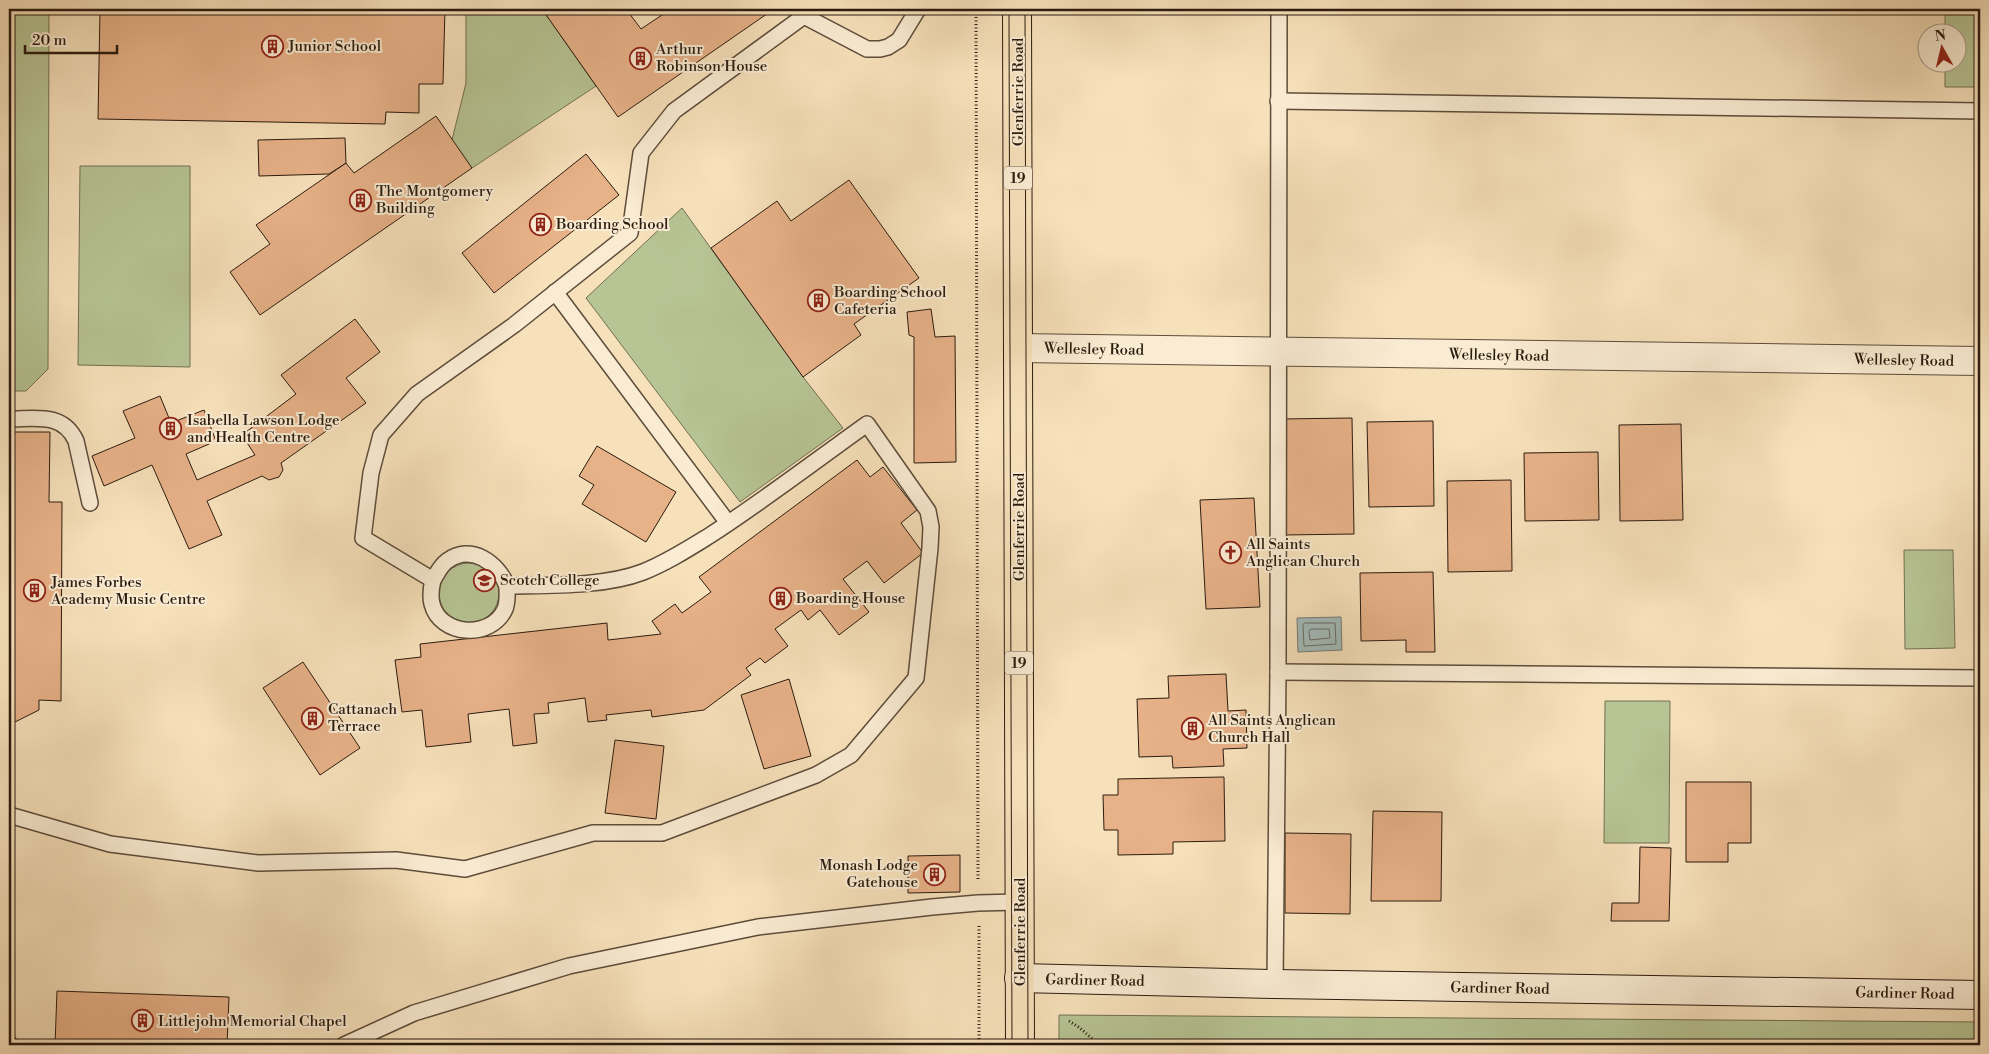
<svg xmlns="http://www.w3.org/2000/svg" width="1989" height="1054" viewBox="0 0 1989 1054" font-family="'Libre Bodoni',serif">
  <rect width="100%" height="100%" fill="#f7e1bb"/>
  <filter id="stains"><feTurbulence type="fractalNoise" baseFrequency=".004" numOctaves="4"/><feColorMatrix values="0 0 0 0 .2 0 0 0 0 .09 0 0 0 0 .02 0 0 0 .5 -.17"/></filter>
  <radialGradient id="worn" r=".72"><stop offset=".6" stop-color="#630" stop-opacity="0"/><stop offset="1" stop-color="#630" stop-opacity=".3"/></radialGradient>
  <!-- green -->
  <g fill="#b7c494" stroke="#707052">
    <path d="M9 9H49L48 369 26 391H9Z"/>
    <path d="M466 9H542L596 86 472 168 452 140 466 83Z"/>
    <path d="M1945 9H1980V87H1945V63L1956 62V32H1945Z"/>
    <path d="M80 166H190V367L78 365Z"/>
    <path d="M682 208 803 377 843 428 740 502 586 298Z"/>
    <path d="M1904 550H1953L1955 648 1905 649Z"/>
    <circle cx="469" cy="593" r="30"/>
    <path d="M1605 701H1670L1669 843H1604Z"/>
    <path d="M1059 1015 1980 1022V1045H1059Z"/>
  </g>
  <!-- water -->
  <path fill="#a2bbbb" stroke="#727b76" d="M1341 617 1342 650 1298 652 1297 618Z"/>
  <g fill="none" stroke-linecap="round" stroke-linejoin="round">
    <!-- shore -->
    <g stroke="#666b65" stroke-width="1">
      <path d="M1305 623H1335L1336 644 1304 646 1303 625Z"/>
      <path d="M1311 629H1329L1330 638 1310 640 1309 632Z"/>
    </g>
  </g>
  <!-- building -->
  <g fill="#e8b289" stroke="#2a1b0f">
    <path d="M100 9H445L443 84H419V113L386 112 385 124 98 119Z"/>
    <path d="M542 9H626L641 29 671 9H774L618 117Z"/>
    <path d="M436 116 472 168 260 315 230 272 270 244 256 225 346 163 354 173Z"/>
    <path d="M345 138 346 163 329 174 259 176 258 140Z"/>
    <path d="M586 154 619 195 494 293 462 253Z"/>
    <path d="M849 180 919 278 854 324 861 335 803 377 711 248 777 201 791 221Z"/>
    <path d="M931 309 935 337 955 336 956 462 914 463V337L909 335 907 312Z"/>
    <path d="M355 319 380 352 346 378 366 403 281 463 283 470 279 477 269 480 262 476 207 501 222 535 189 549 152 465 104 486 92 456 135 438 123 411 160 396 171 423 204 410 216 441 186 454 197 480 255 455 242 435 296 394 281 375Z"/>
    <path d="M1352 418 1354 534 1283 535 1281 419Z"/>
    <path d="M1433 421 1434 506 1369 507 1367 422Z"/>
    <path d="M1681 424 1683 520 1620 521 1619 425Z"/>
    <path d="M9 432H50L49 502H62L61 701 39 700V710L9 725Z"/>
    <path d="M597 446 676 492 646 542 582 504 594 485 579 476Z"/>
    <path d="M1598 452 1599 520 1525 521 1524 453Z"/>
    <path d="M857 460 870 477 883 467 917 510 901 523 923 553 884 583 867 561 843 579 869 612 839 635 820 610 808 620 801 610 775 629 788 646 765 663 760 658 746 668 751 675 704 710 652 717 651 710 606 715 607 720 588 722 585 698 548 703 549 713 534 714 537 743 513 746 509 709 468 714 471 742 426 747 422 710 402 712 395 660 421 657 420 644 607 623 608 640 661 634 652 621 675 604 682 613 711 592 699 577Z"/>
    <path d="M1511 480 1512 571 1448 572 1447 481Z"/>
    <path d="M1254 498 1260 607 1206 609 1200 500Z"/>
    <path d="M1433 572 1435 652H1406V640L1361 641 1360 573Z"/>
    <path d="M303 662 360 748 320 775 263 688Z"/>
    <path d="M1226 674 1228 711 1246 710 1247 748 1223 749 1224 766 1173 768 1172 756 1139 757 1137 699 1169 698 1168 676Z"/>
    <path d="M789 679 811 756 764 769 741 695Z"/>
    <path d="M615 740 664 746 656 819 605 813Z"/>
    <path d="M1224 777 1225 841 1173 842V854L1118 855V830H1104L1103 795H1118V779Z"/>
    <path d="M1686 782H1751V843H1728V862H1686Z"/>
    <path d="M1373 811 1442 812 1441 901H1371Z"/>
    <path d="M1285 833 1351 834 1350 914 1285 913Z"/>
    <path d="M1640 847 1671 848 1669 921H1611L1612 903H1639Z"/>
    <path d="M960 855V892L908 893V856Z"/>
    <path d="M57 991 229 997 227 1045H55Z"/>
  </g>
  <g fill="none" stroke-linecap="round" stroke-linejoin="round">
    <defs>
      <g id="lane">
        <path d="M1278 101 1980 111"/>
        <path d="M555 292 728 523"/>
        <path d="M9 419C35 419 63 412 76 441L90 503"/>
        <path d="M433 580C431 588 430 596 432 604 440 636 491 640 505 609 508 602 507 593 507 586"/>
        <path d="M1278 672 1980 678"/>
        <path d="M9 815 110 844 258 863 396 860 465 869 593 833H662L816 775 851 755 916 678 930 548 931 527 928 511 867 424C814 462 763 501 709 536 688 549 666 563 643 572 604 587 548 585 507 586 498 563 471 543 447 561 440 566 437 574 433 580L363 538 371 473 381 435 417 394 514 325 630 233 641 153 674 111 804 16 867 49H880L888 47 899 40 918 9"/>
        <path d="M1275 984 1278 672 1279 9"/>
        <path d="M9 1043 10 1045"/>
        <path d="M344 1045 414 1013 569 966 758 927 932 907 978 903 1020 902"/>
      </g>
      <path id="street" d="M1018 348 1980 361"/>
      <path id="secondary" d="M1019 978 1275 984 1980 995"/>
      <path id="primary" d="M1017 9 1020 1045"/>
    </defs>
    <!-- lane casing -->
    <use href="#lane" stroke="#5d4c3a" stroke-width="18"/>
    <!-- street casing -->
    <use href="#street" stroke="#5d4c3a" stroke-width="30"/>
    <!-- secondary casing -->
    <use href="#secondary" stroke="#2a1b0f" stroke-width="30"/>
    <!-- primary casing -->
    <use href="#primary" stroke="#2a1b0f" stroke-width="30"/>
    <!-- path -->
    <g stroke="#2a1b0f" stroke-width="3" stroke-dasharray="1 2.5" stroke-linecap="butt">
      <path d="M976 10 978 879"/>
      <path d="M979 926V1045"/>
      <path d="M1069 1021 1080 1028 1099 1045"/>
      <path d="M1059 1041V1045"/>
    </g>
    <!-- lane -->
    <use href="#lane" stroke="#faecd3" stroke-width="15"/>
    <!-- street -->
    <use href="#street" stroke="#faecd3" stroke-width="28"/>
    <!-- secondary -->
    <use href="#secondary" stroke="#faecd3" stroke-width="28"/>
    <!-- primary -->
    <use href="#primary" stroke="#f7e1bb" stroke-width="28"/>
    <!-- tram -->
    <g stroke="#2a1b0f" stroke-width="1">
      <path d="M1009 9 1012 1045"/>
      <path d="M1025 9 1028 1045"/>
    </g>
  </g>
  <!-- icons -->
  <defs>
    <symbol id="building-ring" viewBox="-11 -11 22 22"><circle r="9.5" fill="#faecd3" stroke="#8f2418" stroke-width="1.5"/><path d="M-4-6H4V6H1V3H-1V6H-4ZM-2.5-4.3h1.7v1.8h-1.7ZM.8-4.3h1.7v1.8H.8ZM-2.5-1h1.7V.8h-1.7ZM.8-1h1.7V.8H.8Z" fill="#8f2418"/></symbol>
    <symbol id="church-ring" viewBox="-11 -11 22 22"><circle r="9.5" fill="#faecd3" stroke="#8f2418" stroke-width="1.5"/><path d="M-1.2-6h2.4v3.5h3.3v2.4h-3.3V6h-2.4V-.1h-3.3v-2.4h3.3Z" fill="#8f2418"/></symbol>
    <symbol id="school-ring" viewBox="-11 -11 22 22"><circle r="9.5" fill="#faecd3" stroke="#8f2418" stroke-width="1.5"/><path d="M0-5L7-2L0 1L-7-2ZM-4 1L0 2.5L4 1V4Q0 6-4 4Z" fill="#8f2418"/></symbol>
  </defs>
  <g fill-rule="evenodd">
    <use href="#building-ring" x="260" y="34" width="25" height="25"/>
    <use href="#building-ring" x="628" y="46" width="25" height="25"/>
    <use href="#building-ring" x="348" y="188" width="25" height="25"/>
    <use href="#building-ring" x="528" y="212" width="25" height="25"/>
    <use href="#building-ring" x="806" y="288" width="25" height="25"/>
    <use href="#building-ring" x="158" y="416" width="25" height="25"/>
    <use href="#church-ring" x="1218" y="540" width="25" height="25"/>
    <use href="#school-ring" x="472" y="568" width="25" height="25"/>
    <use href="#building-ring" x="22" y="578" width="25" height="25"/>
    <use href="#building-ring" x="768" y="586" width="25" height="25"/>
    <use href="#building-ring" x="300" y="706" width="25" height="25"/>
    <use href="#building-ring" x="1180" y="716" width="25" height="25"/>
    <use href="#building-ring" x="922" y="862" width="25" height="25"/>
    <use href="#building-ring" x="130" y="1008" width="25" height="25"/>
  </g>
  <g text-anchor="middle" stroke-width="4" stroke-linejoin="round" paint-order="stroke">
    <!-- shield labels -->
    <g fill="#faecd3" stroke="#685a4a" stroke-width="1">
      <rect x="1004" y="166.5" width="28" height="23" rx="4"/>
      <rect x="1005" y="651.5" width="28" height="23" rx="4"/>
    </g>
    <g font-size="14" font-weight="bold" fill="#2a1b0f">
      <text x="1018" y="183">19</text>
      <text x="1019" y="668">19</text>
    </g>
    <!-- poi labels -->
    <g font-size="15" fill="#2a1b0f" stroke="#faecd3" text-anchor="start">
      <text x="288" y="51">Junior School</text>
      <text x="656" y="54">Arthur<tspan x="656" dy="17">Robinson House</tspan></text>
      <text x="376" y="196">The Montgomery<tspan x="376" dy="17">Building</tspan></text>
      <text x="556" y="229">Boarding School</text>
      <text x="834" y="297">Boarding School<tspan x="834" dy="17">Cafeteria</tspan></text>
      <text x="187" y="425">Isabella Lawson Lodge<tspan x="187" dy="17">and Health Centre</tspan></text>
      <text x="1246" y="549">All Saints<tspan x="1246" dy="17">Anglican Church</tspan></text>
      <text x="500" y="585">Scotch College</text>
      <text x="51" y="587">James Forbes<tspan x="51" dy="17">Academy Music Centre</tspan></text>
      <text x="796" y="603">Boarding House</text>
      <text x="328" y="714">Cattanach<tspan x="328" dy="17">Terrace</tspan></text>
      <text x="1208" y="725">All Saints Anglican<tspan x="1208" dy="17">Church Hall</tspan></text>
      <text x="918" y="870" text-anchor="end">Monash Lodge<tspan x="918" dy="17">Gatehouse</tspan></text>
      <text x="158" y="1026">Littlejohn Memorial Chapel</text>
    </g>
    <!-- street labels -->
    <g font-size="15" fill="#2a1b0f" stroke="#faecd3">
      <text transform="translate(1018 92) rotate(-90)" y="5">Glenferrie Road</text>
      <text transform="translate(1094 349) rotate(1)" y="5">Wellesley Road</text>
      <text transform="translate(1499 355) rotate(1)" y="5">Wellesley Road</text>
      <text transform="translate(1904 360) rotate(1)" y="5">Wellesley Road</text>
      <text transform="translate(1019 527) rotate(-90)" y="5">Glenferrie Road</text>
      <text transform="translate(1020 932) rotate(-90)" y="5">Glenferrie Road</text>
      <text transform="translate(1095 980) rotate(1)" y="5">Gardiner Road</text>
      <text transform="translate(1500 988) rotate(1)" y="5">Gardiner Road</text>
      <text transform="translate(1905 993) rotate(1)" y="5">Gardiner Road</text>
    </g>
  </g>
  <!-- margin -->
  <rect width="1989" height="1054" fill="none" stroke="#f7e1bb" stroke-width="30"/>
  <rect x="10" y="10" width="1969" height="1034" fill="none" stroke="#2a1b0f" stroke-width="2.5"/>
  <rect x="15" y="15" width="1959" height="1024" fill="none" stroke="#2a1b0f"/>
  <!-- north arrow -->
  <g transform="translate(1942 48) rotate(352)"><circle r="24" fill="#faecd3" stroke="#a79885"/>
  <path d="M0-4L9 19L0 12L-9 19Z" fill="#8f2418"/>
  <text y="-8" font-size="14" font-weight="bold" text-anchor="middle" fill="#2a1b0f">N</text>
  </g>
  <!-- scale -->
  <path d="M25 45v8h92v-8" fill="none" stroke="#2a1b0f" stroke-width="2.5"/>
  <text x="32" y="45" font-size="15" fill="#2a1b0f" stroke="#faecd3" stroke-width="4" paint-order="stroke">20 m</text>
  <rect width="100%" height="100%" filter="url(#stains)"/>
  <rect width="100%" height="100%" fill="url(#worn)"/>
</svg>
